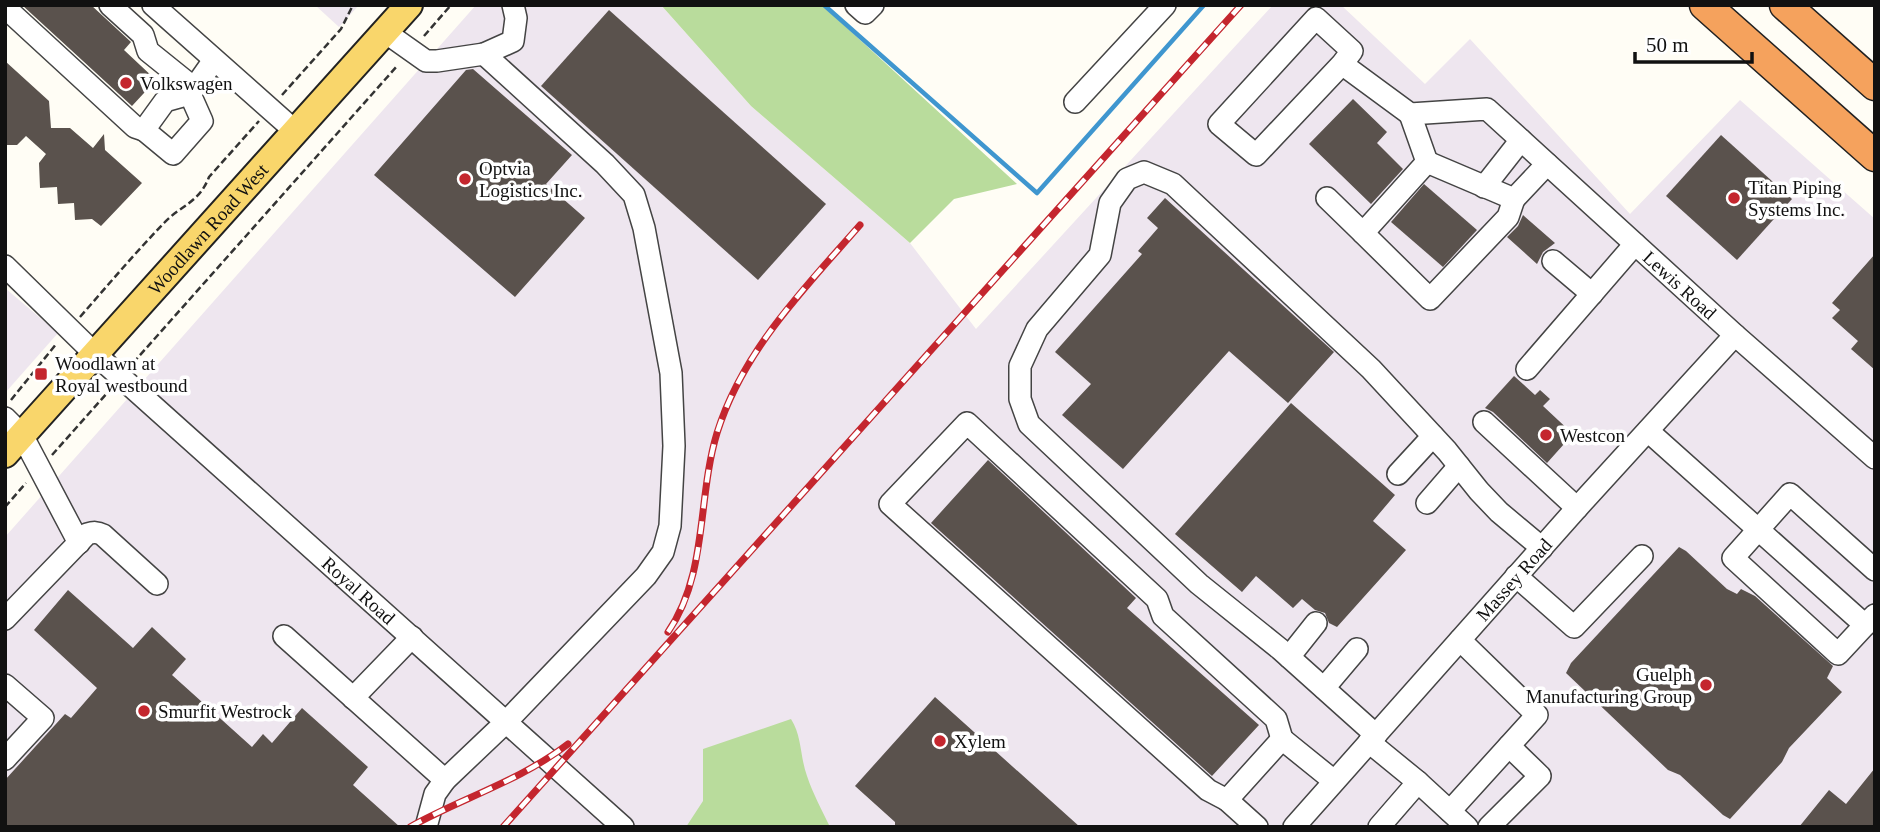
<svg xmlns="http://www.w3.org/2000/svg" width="1880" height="832" viewBox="0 0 1880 832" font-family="Georgia,serif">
  <rect width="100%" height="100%" fill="#fffdf5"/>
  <!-- industrial -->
  <g fill="#eee6ef">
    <path d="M315 5H359L339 27Z"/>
    <path d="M476 5H661L751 106 910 243 976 329 1273 5H1341L1425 84 1470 39 1630 214 1740 100 1875 219V827H5V537Z"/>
    <path d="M5 288 58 333 5 393Z"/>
  </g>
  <!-- forest -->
  <g fill="#b9dc9c">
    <path d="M661 5H822L1017 184 954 199 910 243 751 106Z"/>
    <path d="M791 719C802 736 800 757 807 776 813 794 822 810 830 827H686L703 801V749Z"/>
  </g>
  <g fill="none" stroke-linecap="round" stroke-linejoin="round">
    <!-- stream -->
    <path stroke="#3f96cf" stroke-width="4.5" d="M824 5 1037 193 1204 5"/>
  </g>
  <!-- building -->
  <g fill="#5a524d">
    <path d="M22 5H91L131 42 124 50 156 80 132 106Z"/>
    <path d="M609 10 826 204 758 280 541 86Z"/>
    <path d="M5 61 49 101 51 128H70L93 148 104 134 105 150 142 183 101 226 92 219 75 220 74 203 58 204 57 187 40 188 39 163 46 154 26 136 17 145H5Z"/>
    <path d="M473 69 572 155 546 184 585 218 515 297 374 175 466 70Z"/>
    <path d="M1353 99 1387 132 1377 143 1403 169 1371 204 1309 144Z"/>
    <path d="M1721 135 1792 199 1737 260 1666 196Z"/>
    <path d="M1424 184 1477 230 1443 267 1391 222Z"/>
    <path d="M1165 198 1334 352 1288 403 1229 351 1123 469 1062 415 1091 384 1055 352 1142 254 1138 251 1158 228 1147 218Z"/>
    <path d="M1523 215 1555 243 1543 252 1537 264 1507 237 1518 226Z"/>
    <path d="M1875 254V370L1851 349 1858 341 1832 318 1840 310 1832 303Z"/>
    <path d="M1514 376 1535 395 1540 390 1550 399 1543 406 1573 434 1547 463 1493 412 1485 408Z"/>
    <path d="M1291 403 1395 495 1373 521 1406 550 1337 627 1329 623 1325 613 1315 610 1302 599 1293 608 1256 576 1242 592 1175 534Z"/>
    <path d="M988 460 1136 598 1127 608 1259 725 1212 776 931 523Z"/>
    <path d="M1679 547 1686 551 1727 589 1737 594 1741 589 1755 596 1833 666 1827 678 1842 692 1789 748 1782 762 1730 819 1723 815 1680 775 1668 770 1566 673 1571 663Z"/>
    <path d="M68 590 133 648 152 627 186 659 172 675 252 747 263 734 272 743 302 708 368 767 353 785 400 827H5V780L65 714 71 718 97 688 34 630Z"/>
    <path d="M935 697 1080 827H895V822L855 786Z"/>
    <path d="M1875 768V827H1799L1829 790 1846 804Z"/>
  </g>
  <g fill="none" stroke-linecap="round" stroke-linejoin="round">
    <defs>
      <g id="minor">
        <path d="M5 5 10 12 135 127 144 130"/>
        <path d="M110 5 143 35 148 51 194 88"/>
        <path d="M153 5 295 131"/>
        <path d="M856 5 865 13 873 5"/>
        <path d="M385 32 426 61H437L484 54 513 41 516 18 513 5"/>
        <path id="s1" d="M1342 64 1352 51 1316 18 1219 124 1256 155 1342 64 1410 114 1487 109 1735 335 1875 458"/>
        <path d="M190 94 165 101 144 130 173 154 202 121 190 94 214 60"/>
        <path d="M1075 102 1165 5"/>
        <path d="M1427 162 1514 199 1547 164"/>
        <path d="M1484 187 1521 140"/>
        <path d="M1327 198 1363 233 1427 162 1410 114"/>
        <path d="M1363 233 1430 299 1508 217 1514 199"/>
        <path d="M1553 261 1592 294"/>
        <path id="s2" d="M5 266 95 354 623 827"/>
        <path d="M1527 369 1635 244"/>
        <path d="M5 418 22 435 79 543"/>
        <path d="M1484 422 1577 508"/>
        <path d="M1648 431 1865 625 1875 615"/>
        <path d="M1398 474 1433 436"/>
        <path d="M1427 503 1459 466"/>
        <path d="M1516 576 1574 627 1642 556"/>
        <path d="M5 619 87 534C94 532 97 532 103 535L157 584"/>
        <path d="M1865 625 1838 654 1733 558 1790 494 1875 570"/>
        <path d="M284 636 445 780"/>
        <path d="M1289 657 1316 623"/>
        <path d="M5 685 43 718 5 759"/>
        <path d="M1324 688 1357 649"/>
        <path d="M353 698 412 637"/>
        <path d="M1376 735 1280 649 1199 584 1029 424 1020 399V366L1037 329 1100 255 1110 203 1127 179 1144 172 1173 184 1371 369 1447 451 1479 491 1499 512 1542 548"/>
        <path d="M1369 742 1418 782 1379 827"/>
        <path d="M1418 782 1467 827"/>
        <path d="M1227 800 1208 790 890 504 967 423 1157 599 1163 616 1276 719 1282 739"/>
        <path d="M1450 811 1537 715 1460 640"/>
        <path d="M426 827 435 794 445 780 507 721 646 576 663 552 670 526 674 446 671 373 644 228 634 195 605 164 484 54"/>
        <path d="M1257 827 1227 800 1282 739 1334 781"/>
        <path id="s3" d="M1294 827 1577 508 1735 335"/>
        <path d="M1489 827 1540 776 1509 746"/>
      </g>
      <g id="major">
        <path id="s4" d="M5 454 409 5"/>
      </g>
      <g id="highway">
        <path d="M1705 5 1875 156"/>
        <path d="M1785 5 1875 85"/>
      </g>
    </defs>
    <!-- minor casing -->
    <use href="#minor" stroke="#444" stroke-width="24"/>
    <!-- major casing -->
    <use href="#major" stroke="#222" stroke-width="30"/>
    <!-- highway casing -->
    <use href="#highway" stroke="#222" stroke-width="33"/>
    <!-- path -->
    <g stroke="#333" stroke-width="2.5" stroke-dasharray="7 3.5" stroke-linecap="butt">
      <path d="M424 36 451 5"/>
      <path d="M282 95 341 29 353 5"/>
      <path d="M80 317C108 285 135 253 164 223 181 205 199 203 209 177L259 121"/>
      <path d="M133 363 398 65"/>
      <path d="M11 400 57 343"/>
      <path d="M52 455 108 392"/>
      <path d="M5 507 26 483"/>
    </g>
    <!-- minor -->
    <use href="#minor" stroke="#fff" stroke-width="21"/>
    <!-- major -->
    <use href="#major" stroke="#f9d66b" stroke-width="26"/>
    <!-- highway -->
    <use href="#highway" stroke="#f5a25d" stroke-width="30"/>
    <defs>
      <g id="rail">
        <path d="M668 632C708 574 697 499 717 433 743 350 804 289 860 225"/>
        <path d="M410 827C462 798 520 781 568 744"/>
        <path d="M503 827 1241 5"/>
      </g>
    </defs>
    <!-- rail casing -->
    <use href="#rail" stroke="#c4262e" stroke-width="7"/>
    <!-- rail -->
    <use href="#rail" stroke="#fff" stroke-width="4.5" stroke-dasharray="13" stroke-linecap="butt"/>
  </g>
  <!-- markers -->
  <g fill="#c4262e" stroke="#fff" stroke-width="2.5">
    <circle cx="126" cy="83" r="7"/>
    <circle cx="465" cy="179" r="7"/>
    <circle cx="1734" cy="198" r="7"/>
    <rect x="34" y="367" width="14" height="14" rx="3.5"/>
    <circle cx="1546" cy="435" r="7"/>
    <circle cx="1706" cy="685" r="7"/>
    <circle cx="144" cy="711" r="7"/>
    <circle cx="940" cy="741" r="7"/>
  </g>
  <g text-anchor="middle" stroke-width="7" stroke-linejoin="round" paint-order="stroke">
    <!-- poi labels -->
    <g font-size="19" fill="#111" stroke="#fff" text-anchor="start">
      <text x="140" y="90">Volkswagen</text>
      <text x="479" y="175">Optvia<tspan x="479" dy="22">Logistics Inc.</tspan></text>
      <text x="1748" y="194">Titan Piping<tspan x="1748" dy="22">Systems Inc.</tspan></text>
      <text x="55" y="370">Woodlawn at<tspan x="55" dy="22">Royal westbound</tspan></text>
      <text x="1560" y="442">Westcon</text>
      <text x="1692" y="681" text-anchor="end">Guelph<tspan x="1692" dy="22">Manufacturing Group</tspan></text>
      <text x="158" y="718">Smurfit Westrock</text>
      <text x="954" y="748">Xylem</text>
    </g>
    <!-- street labels -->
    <g font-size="19" fill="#111" stroke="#fff">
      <text dy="7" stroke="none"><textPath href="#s4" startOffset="303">Woodlawn Road West</textPath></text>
      <text dy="7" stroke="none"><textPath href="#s1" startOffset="805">Lewis Road</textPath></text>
      <text dy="7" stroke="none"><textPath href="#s3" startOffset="331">Massey Road</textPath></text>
      <text dy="7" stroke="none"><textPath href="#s2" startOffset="480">Royal Road</textPath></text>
    </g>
  </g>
  <!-- border -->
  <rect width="1880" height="832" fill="none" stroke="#111111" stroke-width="14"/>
  <!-- scale -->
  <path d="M1635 52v10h117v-10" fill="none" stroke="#111111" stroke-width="3.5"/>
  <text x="1646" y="52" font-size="21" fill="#111111" stroke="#ffffff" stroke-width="5" paint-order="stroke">50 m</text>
</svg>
